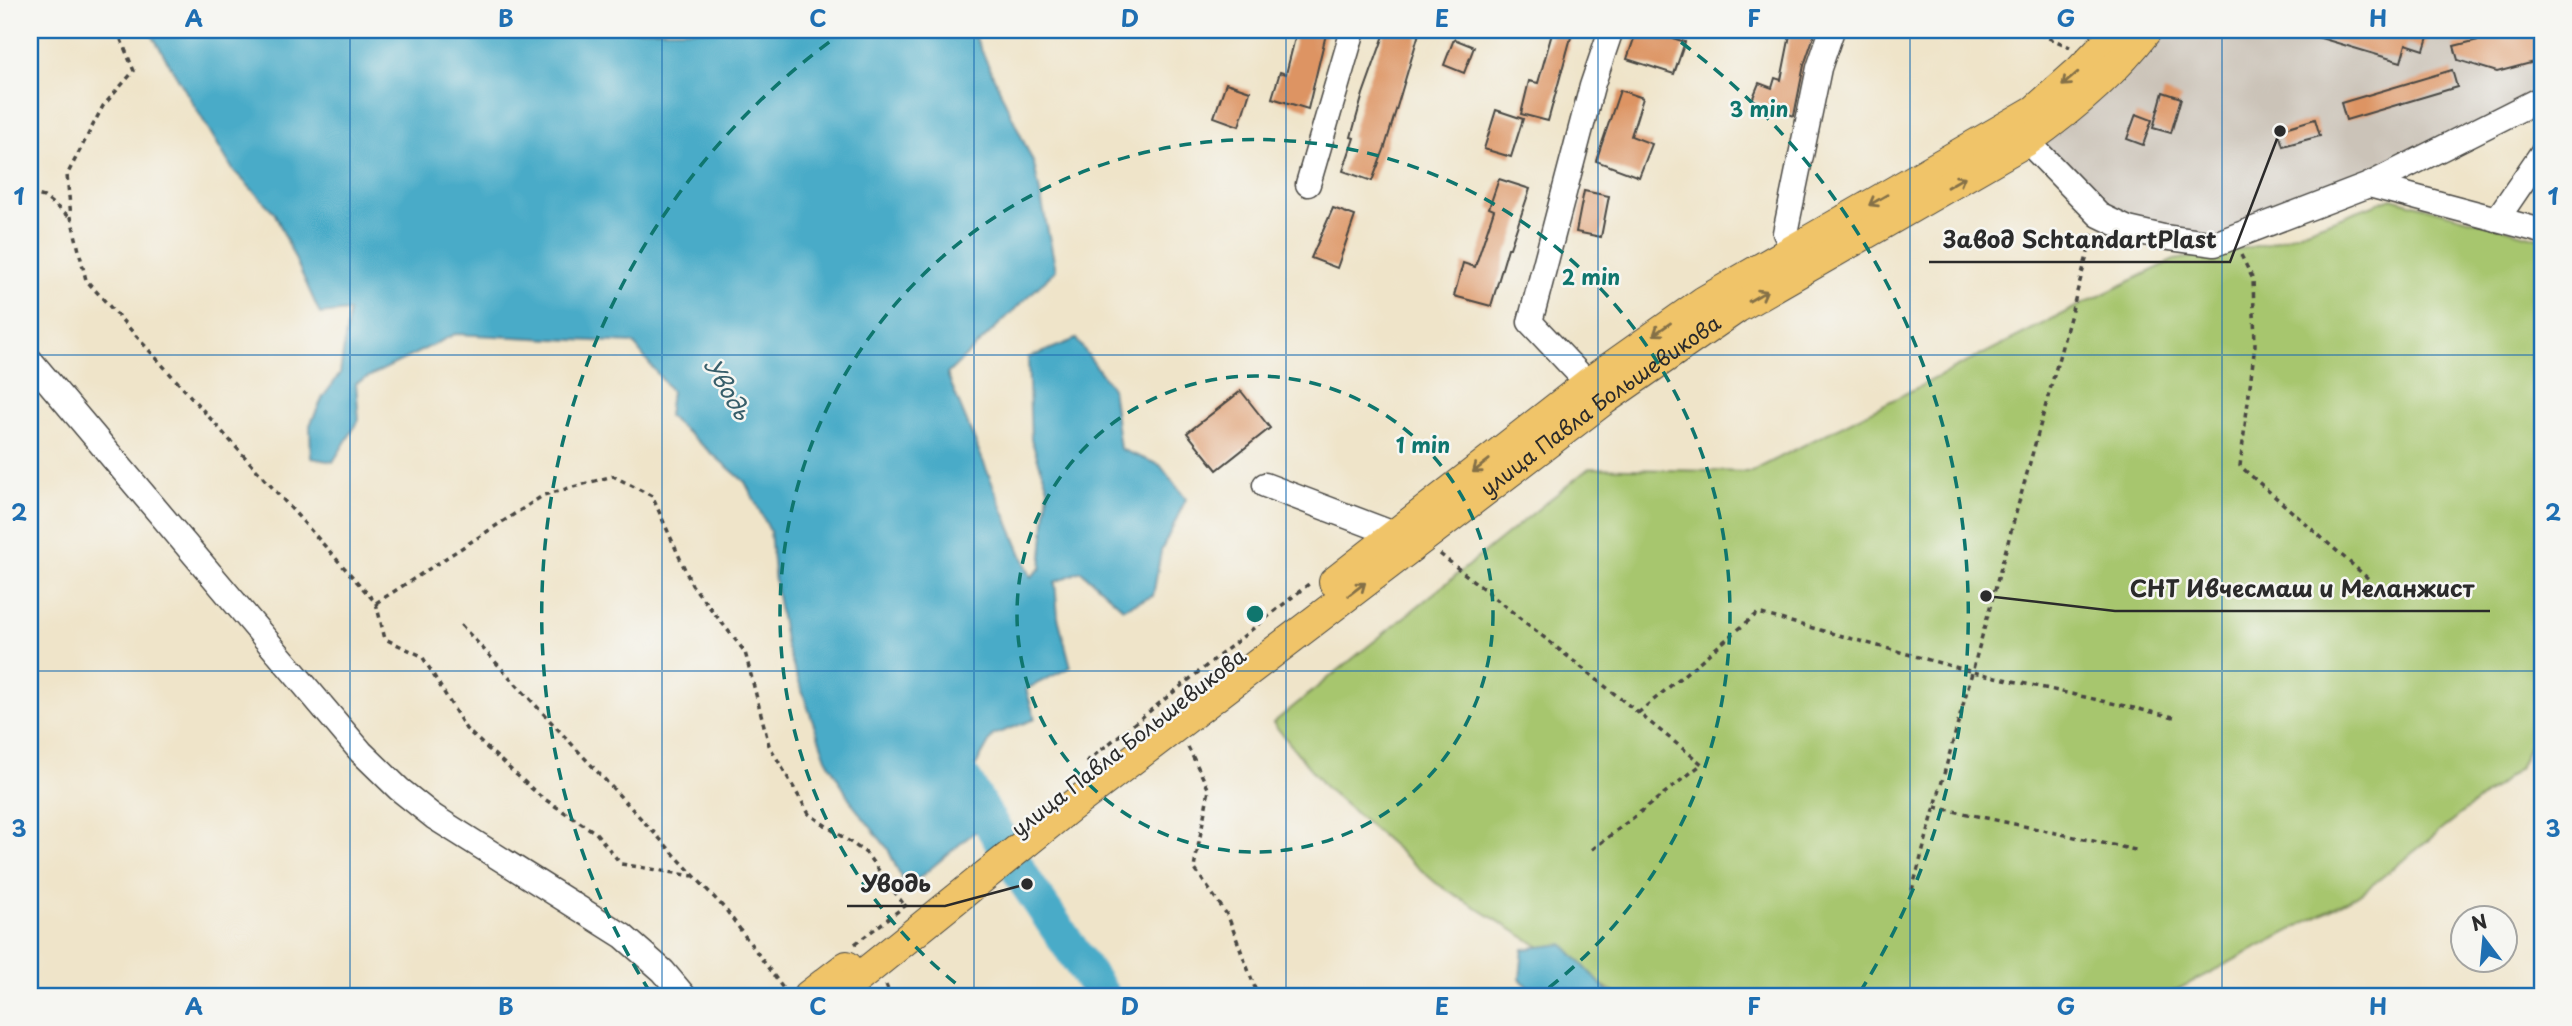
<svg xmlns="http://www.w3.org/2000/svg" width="2572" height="1026" viewBox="0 0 2572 1026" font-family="'Playpen Sans',sans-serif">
  <rect width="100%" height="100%" fill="#f6f6f2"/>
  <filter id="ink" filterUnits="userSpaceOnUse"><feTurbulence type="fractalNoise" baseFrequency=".0143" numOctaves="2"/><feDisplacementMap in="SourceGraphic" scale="14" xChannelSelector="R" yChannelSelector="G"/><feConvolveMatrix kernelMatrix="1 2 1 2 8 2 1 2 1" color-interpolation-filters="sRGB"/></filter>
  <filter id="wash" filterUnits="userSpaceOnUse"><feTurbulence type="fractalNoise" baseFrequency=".00686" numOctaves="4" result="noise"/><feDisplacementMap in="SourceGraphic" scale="28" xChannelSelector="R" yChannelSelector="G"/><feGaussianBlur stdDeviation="1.57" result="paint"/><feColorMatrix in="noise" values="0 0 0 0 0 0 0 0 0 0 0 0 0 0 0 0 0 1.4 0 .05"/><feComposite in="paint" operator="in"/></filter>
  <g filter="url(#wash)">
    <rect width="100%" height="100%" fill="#efe4c9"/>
    <!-- industrial -->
    <path fill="#cbc3b8" d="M2164 30H2542V114L2215 240 2129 227 2042 145 2150 49Z"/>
    <!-- green -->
    <path fill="#a7c66e" stroke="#69784c" stroke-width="2" d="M2392 198 2542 239V720L2519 768 2362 893 2165 996H1620L1436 883 1325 787 1273 723 1589 468 1751 472 2068 311 2174 260 2268 244Z"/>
    <!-- water -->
    <g fill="#49abc8" stroke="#3a6b7a" stroke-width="2">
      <path d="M149 30H972L1034 164 1056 270 947 374 1031 577 1041 568 1048 488 1031 439 1028 358 1076 339 1112 388 1120 449 1160 465 1186 499 1161 551 1153 596 1123 608 1081 571 1055 582 1058 617 1071 667 1026 689 1035 719 993 735 974 769 996 814 906 889 888 849 853 805 826 758 786 646 775 583 770 531 745 482 668 416 671 391 633 343 455 334 356 383 359 420 333 462 311 458 310 425 323 397 340 374 349 311 320 314 274 212 233 170Z"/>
      <path d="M1563 944 1612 996H1537L1520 979 1523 949Z"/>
    </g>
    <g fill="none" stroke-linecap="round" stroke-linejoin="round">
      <!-- river -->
      <path stroke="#49abc8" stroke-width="35" d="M965 781 1027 884 1103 996"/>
    </g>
    <g id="blocks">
      <!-- building -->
      <g fill="#dd9463">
        <path d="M1297 30H1327L1308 109 1272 98 1280 72 1286 74Z"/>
        <path d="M1386 30H1420L1385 147 1372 181 1343 171 1354 138 1351 137 1363 94Z"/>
        <path d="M1553 30H1573L1548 121 1521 114 1529 81 1538 83Z"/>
        <path d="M1637 30H1648L1685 42 1674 74 1627 59Z"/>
        <path d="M1791 30H1816L1804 65 1794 116 1752 100 1759 83 1772 88 1775 78 1781 80Z"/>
        <path d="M2307 30H2430L2424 50 2406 44 2401 62 2307 34Z"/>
        <path d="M2518 30H2542V60L2497 72 2458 60 2454 46Z"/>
        <path d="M1454 39 1474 47 1464 73 1444 65Z"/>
        <path d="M2452 70 2457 87 2346 120 2341 103Z"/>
        <path d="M1226 83 1250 91 1239 126 1214 117Z"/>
        <path d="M1620 90 1643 98 1631 136 1652 144 1639 177 1596 161Z"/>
        <path d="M2163 92 2181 98 2171 133 2153 128Z"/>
        <path d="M1496 110 1523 119 1511 157 1484 149Z"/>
        <path d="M2136 114 2152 120 2143 145 2127 139Z"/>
        <path d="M2315 119 2320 136 2283 146 2278 130Z"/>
        <path d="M1499 179 1530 189 1510 248H1508L1491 306 1454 296 1463 263 1475 267 1494 210 1489 208Z"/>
        <path d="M1584 191 1609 196 1601 237 1576 232Z"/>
        <path d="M1333 208 1355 216 1337 268 1311 258Z"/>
        <path d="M1241 391 1270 428 1217 470 1187 433Z"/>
      </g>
    </g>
  </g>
  <g filter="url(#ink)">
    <use href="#blocks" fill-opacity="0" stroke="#484743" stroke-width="2"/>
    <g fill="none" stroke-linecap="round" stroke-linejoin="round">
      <defs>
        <g id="minor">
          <path d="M2027 141 2099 215 2128 229 2163 237 2215 244 2369 185 2542 231"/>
          <path d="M1308 184 1353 30"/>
          <path d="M2369 185 2542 98"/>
          <path d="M2497 219 2542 153"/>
          <path d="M1794 249 1785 233 1819 68 1832 30"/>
          <path d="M30 360 361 752 399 789 434 817 623 936 663 971 684 996"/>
          <path d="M1601 397 1530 322 1592 86 1611 30"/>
          <path d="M1265 485 1394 534"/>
        </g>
        <g id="major">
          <path d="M1334 582 1588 383 1704 301 2035 110 2079 71 2118 30"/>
          <path d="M808 996 847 966"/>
          <path id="s1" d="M836 996 1069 808 1604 400 1737 308 2027 141C2072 109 2114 74 2147 30"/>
        </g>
      </defs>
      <!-- minor casing -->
      <use href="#minor" stroke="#484743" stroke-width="27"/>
      <!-- major casing -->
      <use href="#major" stroke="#484743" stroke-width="32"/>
      <!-- path -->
      <g stroke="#484743" stroke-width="3.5" stroke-dasharray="5 5" stroke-linecap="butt">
        <path d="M117 30 134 71 103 106 67 175 71 217 86 280 376 603 544 495 613 476 652 496 692 585 745 652 769 745 809 814 866 853 905 906"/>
        <path d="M2030 30 2070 47"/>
        <path d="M30 193 44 197 70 217"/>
        <path d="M2241 255 2253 279 2255 345 2240 466 2371 581"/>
        <path d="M1440 554 1702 764 1589 852"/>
        <path d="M376 603 385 639 422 656 466 729 540 796 596 833 621 864 693 876"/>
        <path d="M461 625 726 910 785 991"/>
        <path d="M1638 713 1758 613 1973 672 2174 717"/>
        <path d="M1188 747 1209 790 1194 868 1228 916 1258 996"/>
        <path d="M1086 762 1310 583"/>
        <path d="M1935 807 2140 851"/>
        <path d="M1912 890 2093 234"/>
        <path d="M855 944 910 902"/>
        <path d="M886 985 890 996"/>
      </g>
      <!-- minor -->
      <use href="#minor" stroke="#fff" stroke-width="24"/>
      <!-- major -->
      <use href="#major" stroke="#f0c469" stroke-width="30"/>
    </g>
    <!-- one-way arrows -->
    <defs><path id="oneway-shaft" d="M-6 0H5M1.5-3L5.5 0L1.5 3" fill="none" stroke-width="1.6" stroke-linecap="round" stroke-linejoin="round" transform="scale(1.75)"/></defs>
    <g stroke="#847047">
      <use href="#oneway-shaft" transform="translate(2070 79) rotate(139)"/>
      <use href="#oneway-shaft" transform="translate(1956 182) rotate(-30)"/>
      <use href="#oneway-shaft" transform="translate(1878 200) rotate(150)"/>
      <use href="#oneway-shaft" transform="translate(1758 296) rotate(-30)"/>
      <use href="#oneway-shaft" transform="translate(1662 329) rotate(145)"/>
      <use href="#oneway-shaft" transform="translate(1481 466) rotate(142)"/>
      <use href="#oneway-shaft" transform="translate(1357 589) rotate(-37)"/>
    </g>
  </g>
  <!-- grid -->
  <path fill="none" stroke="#1f6fb2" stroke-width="2" stroke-opacity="0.55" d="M350 30V996M662 30V996M974 30V996M1286 30V996M1598 30V996M1910 30V996M2222 30V996M30 355H2542M30 671H2542"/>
  <!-- distance rings -->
  <g fill="none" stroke="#0f766e" stroke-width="3.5" stroke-dasharray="12 9">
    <circle cx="1255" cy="614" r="238"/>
    <path d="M972 996A475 475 0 1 1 1538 996"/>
    <path d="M650 992A713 713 0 0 1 846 30M1664 30A713 713 0 0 1 1860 992"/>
  </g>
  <g text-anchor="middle" stroke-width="5" stroke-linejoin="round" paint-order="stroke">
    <!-- street labels -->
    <g font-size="21" fill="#2b2b2b" stroke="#f6f6f2">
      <text dy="7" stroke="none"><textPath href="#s1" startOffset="966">улица Павла Большевикова</textPath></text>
      <text transform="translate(1129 743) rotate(-38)" y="7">улица Павла Большевикова</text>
    </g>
    <!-- water labels -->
    <g font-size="23" font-style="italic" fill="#375e6a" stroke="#f6f6f2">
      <text transform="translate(727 389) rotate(59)" y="8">Уводь</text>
    </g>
  </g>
  <circle cx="1255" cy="614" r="10" fill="#0f766e" stroke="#f6f6f2" stroke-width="3.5"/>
  <g font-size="21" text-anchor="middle" font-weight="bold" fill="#0f766e" stroke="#f6f6f2" stroke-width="5" stroke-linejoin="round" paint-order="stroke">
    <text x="1759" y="117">3 min</text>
    <text x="1591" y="285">2 min</text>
    <text x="1423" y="453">1 min</text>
  </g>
  <!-- callouts -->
  <path fill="none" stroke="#2b2b2b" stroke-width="2.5" d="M2280 131L2230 262H1929M1986 596L2115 611H2490M1027 884L945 906H847"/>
  <g fill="#2b2b2b" stroke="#f6f6f2" stroke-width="2.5">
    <circle cx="2280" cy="131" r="7"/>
    <circle cx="1986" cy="596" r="7"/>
    <circle cx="1027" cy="884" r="7"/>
  </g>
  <g font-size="23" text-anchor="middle" font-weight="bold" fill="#2b2b2b" stroke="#f6f6f2" stroke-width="5" stroke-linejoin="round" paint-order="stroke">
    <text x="2080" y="248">Завод SchtandartPlast</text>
    <text x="2302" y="597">СНТ Ивчесмаш и Меланжист</text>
    <text x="896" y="892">Уводь</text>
  </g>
  <!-- margin -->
  <rect width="2572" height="1026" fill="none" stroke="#f6f6f2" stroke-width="77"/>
  <!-- north arrow -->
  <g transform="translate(2484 939) rotate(344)"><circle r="33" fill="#f6f6f2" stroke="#a5a5a2" stroke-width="2"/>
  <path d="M0-5L12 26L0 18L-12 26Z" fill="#1f6fb2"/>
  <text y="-10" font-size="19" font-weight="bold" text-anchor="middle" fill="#2b2b2b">N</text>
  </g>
  <rect x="38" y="38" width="2496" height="950" fill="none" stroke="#1f6fb2" stroke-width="2.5"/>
  <g font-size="23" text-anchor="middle" font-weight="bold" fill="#1f6fb2">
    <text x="194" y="27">A</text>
    <text x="506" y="27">B</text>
    <text x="818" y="27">C</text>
    <text x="1130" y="27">D</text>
    <text x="1442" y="27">E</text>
    <text x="1754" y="27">F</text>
    <text x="2066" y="27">G</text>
    <text x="2378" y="27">H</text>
    <text x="19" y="205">1</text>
    <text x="2553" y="205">1</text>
    <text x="19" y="521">2</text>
    <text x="2553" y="521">2</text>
    <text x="19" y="837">3</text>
    <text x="2553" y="837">3</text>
    <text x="194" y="1015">A</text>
    <text x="506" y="1015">B</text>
    <text x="818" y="1015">C</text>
    <text x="1130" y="1015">D</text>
    <text x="1442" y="1015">E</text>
    <text x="1754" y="1015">F</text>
    <text x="2066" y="1015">G</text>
    <text x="2378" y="1015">H</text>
  </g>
</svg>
